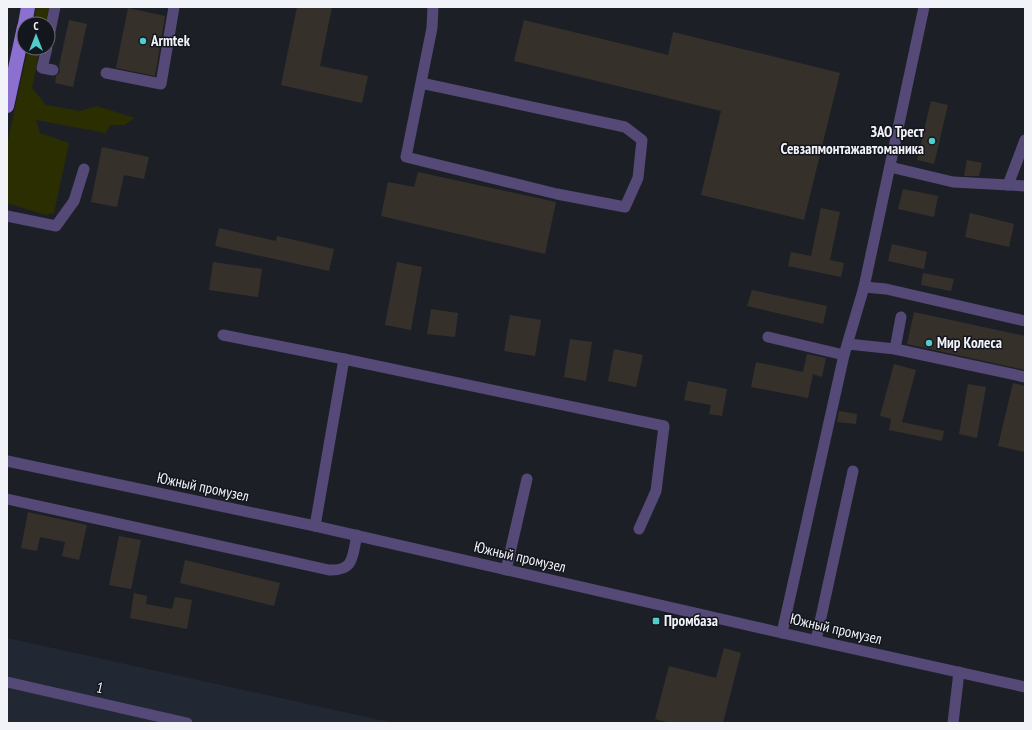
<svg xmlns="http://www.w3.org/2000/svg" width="1032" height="730" viewBox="0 0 1032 730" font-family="'PT Sans Narrow',sans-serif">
  <rect width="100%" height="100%" fill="#1c2026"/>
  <!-- built -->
  <path fill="#212833" d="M7 638 394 723H7Z"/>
  <!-- green -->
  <g fill="#2b2e00">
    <path d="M36 7H49L46 24H33Z"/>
    <path d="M28 48H40L32 88 46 105 80 111 97 106 135 118 124 125H110L106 133 36 120 40 133 69 143 54 213 46 215 7 203V144Z"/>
  </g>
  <!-- building -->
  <g fill="#36302a">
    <path d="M297 7H332L320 66 368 76 362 103 281 85Z"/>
    <path d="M128 8 165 16 155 76 116 68Z"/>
    <path d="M69 20 87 24 73 87 55 83 56 76 60 72 59 66Z"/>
    <path d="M524 20 668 55 673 32 840 73 804 220 701 195 721 111 514 61Z"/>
    <path d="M931 101 948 105 934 164 917 160Z"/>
    <path d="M102 147 149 157 144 179 124 175 117 207 91 202Z"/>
    <path d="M967 160 982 163 979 176H964Z"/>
    <path d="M418 172 556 202 545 254 381 216 388 182 414 187Z"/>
    <path d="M903 189 938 196 934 217 898 209Z"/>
    <path d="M821 208 840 212 830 260 844 263 841 277 788 266 791 252 811 256Z"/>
    <path d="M970 213 1014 224 1009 247 965 237Z"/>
    <path d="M219 228 276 241 277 236 334 249 329 271 215 246Z"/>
    <path d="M892 244 927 252 924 269 888 261Z"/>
    <path d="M213 262 262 269 258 297 209 290Z"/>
    <path d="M397 262 422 267 411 330 385 325Z"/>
    <path d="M923 273 954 279 951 291 921 285Z"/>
    <path d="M752 290 827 306 823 324 747 306Z"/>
    <path d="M431 309 458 313 455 337 427 334Z"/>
    <path d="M914 312 1025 336V370L907 344Z"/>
    <path d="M510 315 541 320 535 356 504 351Z"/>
    <path d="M570 339 592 342 586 381 564 377Z"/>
    <path d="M614 349 643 355 636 387 608 381Z"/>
    <path d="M807 354 826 358 822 377 813 374 808 398 751 387 756 362 803 372Z"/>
    <path d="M894 364 916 370 902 422 944 431 942 441 889 430 891 419 880 416Z"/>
    <path d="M688 381 727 389 722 416 709 414 711 405 684 400Z"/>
    <path d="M1013 383 1025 386V452L998 446Z"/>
    <path d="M968 384 986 387 977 438 959 434Z"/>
    <path d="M839 411 857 414 856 424 837 422Z"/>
    <path d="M28 512 87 525 79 560 62 556 65 542 40 537 37 551 21 548Z"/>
    <path d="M119 536 141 540 131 589 109 585Z"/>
    <path d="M185 560 280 583 274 606 180 583Z"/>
    <path d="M134 593 147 596 146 604 172 609 175 597 192 600 187 629 130 618Z"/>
    <path d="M724 648 741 653 723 723H671L655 719 669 666 716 678Z"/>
  </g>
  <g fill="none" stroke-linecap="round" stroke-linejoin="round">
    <!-- minor -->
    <g stroke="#554977" stroke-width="11">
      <path d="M48 41 55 7"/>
      <path d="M47 48 42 68 53 70"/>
      <path d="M106 73 161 84 174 7"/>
      <path d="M421 83 625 127 642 140 638 178 625 207 557 194 406 157 432 28 433 7"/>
      <path d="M890 167 953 182 1025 186"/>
      <path d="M1008 185 1025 140"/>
      <path d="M7 216 56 226 74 201 84 169"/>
      <path d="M864 287 886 289 1025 321"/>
      <path d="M901 317 895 349 1025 377"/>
      <path d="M223 335 344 359 315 526"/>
      <path d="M768 337 844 355"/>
      <path d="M848 344 895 349"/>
      <path d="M344 359 664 426 656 491 639 529"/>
      <path d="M7 461 315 526 782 633 1025 687"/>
      <path d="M7 499 329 570C355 571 352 556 357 535"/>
      <path d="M506 570 527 479"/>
      <path d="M782 633 844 355 864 287 924 7"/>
      <path d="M816 640 853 471"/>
      <path d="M7 682 187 723"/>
      <path d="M953 723 959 672"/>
    </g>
    <!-- major -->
    <g stroke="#8c70cf" stroke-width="14">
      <path d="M25 24 28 7"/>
      <path d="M7 106 24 27"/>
    </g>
  </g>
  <!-- markers -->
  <g fill="#52cdce" stroke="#13161d" stroke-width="1.5">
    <circle cx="143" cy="41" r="4"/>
    <circle cx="932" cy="141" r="4"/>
    <circle cx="929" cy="343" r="4"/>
    <rect x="652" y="617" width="8" height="8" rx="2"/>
  </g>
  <g text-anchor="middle" stroke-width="3" stroke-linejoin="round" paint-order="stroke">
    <!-- poi labels -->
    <g font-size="15" font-weight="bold" fill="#f1f3f8" stroke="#13161d" text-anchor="start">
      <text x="151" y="46">Armtek</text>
      <text x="924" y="137" text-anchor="end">ЗАО Трест<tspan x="924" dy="17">Севзапмонтажавтоманика</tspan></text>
      <text x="937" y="348">Мир Колеса</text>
      <text x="664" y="626">Промбаза</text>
    </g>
    <!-- street labels -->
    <g font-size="15" fill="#f1f3f8" stroke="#13161d">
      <text transform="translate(203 487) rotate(12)" y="5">Южный промузел</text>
      <text transform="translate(520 557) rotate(13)" y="5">Южный промузел</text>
      <text transform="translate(836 629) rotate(13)" y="5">Южный промузел</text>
      <text transform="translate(100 688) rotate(13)" y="5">1</text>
    </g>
  </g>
  <!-- border -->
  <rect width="1032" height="730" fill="none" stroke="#f1f3f8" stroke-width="16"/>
  <!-- north arrow -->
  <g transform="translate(36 36)"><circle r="19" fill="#13161d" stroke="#6c6e75"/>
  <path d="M0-3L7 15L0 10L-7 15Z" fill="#52cdce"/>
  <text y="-6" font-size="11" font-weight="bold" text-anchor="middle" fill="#f1f3f8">С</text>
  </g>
</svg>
